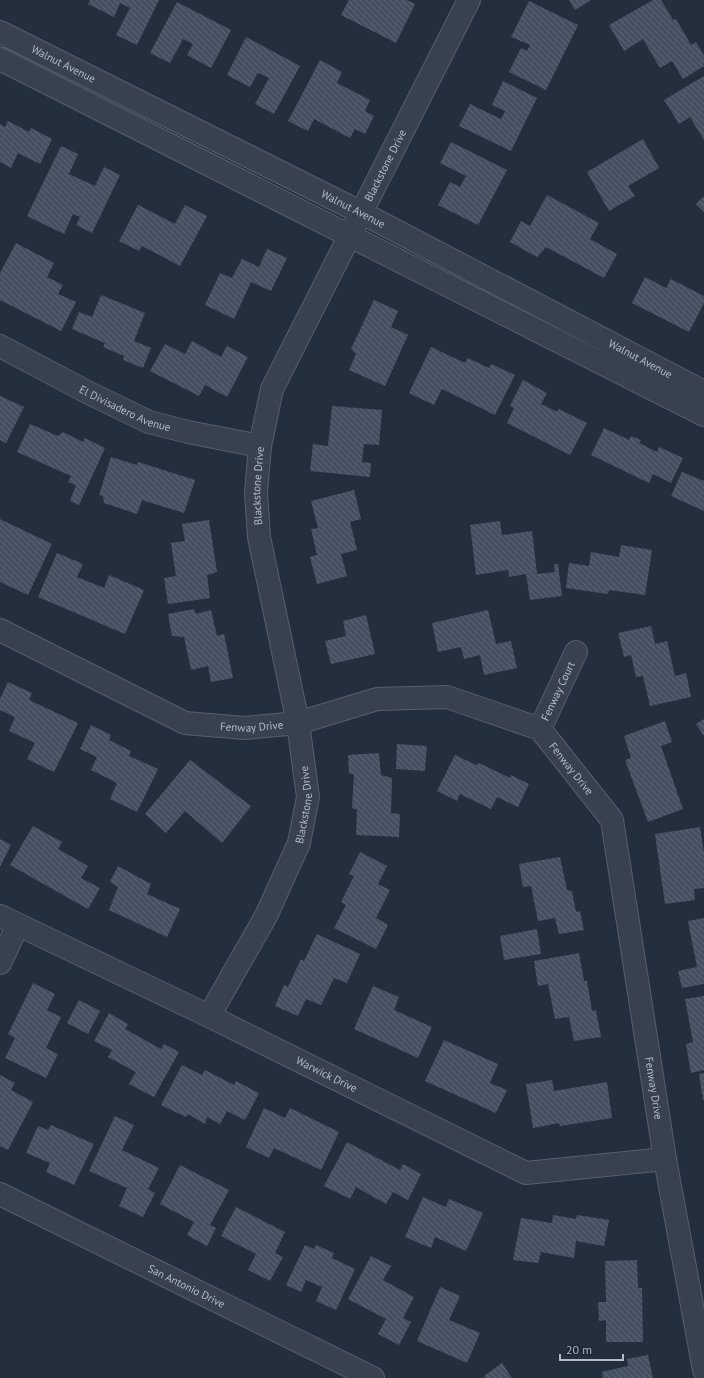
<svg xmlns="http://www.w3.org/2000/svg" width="704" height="1378" viewBox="0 0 704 1378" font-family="'PT Sans',sans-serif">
  <defs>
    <pattern id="building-back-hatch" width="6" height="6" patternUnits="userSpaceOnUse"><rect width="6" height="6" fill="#455162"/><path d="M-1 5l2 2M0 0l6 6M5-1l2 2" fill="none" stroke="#5d6877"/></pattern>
  </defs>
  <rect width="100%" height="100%" fill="#242f3e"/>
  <!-- building -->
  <g fill="url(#building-back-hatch)">
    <path d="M90 0H159L137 45 116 35 130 8 120 3 114 17 88 4Z"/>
    <path d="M349 0H407L415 4 396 43 341 15Z"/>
    <path d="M569 0H591L575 10Z"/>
    <path d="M653 0H661L673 20 676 19 691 45 696 42 704 56V66L683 79 672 61 660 68 643 39 624 51 609 25Z"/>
    <path d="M529 1 578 25 546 90 509 72 521 48 527 51 530 45 511 37Z"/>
    <path d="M177 2 231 30 211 68 187 55 193 44 183 39 170 63 150 53Z"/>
    <path d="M246 37 300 66 274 114 255 104 269 78 258 73 250 87 227 75Z"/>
    <path d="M320 60 342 72 337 83 370 100 365 111 374 116 365 134 355 129 350 138 314 119 308 131 288 121Z"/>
    <path d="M704 76V140L690 117 679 124 664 100Z"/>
    <path d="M503 81 537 98 511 151 459 126 470 104 501 119 505 111 492 105Z"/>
    <path d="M8 121 29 132 31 128 52 139 40 164 18 153 11 168 0 162V124L5 127Z"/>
    <path d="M643 139 659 168 628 186 635 196 609 211 587 172Z"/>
    <path d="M451 142 507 170 478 225 438 205 450 182 460 187 466 176 440 163Z"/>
    <path d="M61 146 78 154 69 174 95 186 104 167 120 175 92 233 76 225 80 217 73 214 64 234 27 216Z"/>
    <path d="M547 195 599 223 590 239 617 254 604 278 546 247 537 257 510 242 521 221 530 226Z"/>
    <path d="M704 196V212L696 204Z"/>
    <path d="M138 205 175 224 185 205 207 216 180 266 142 246 139 251 119 241Z"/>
    <path d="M16 243 54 263 47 277 63 285 58 294 76 302 61 331 0 300V273Z"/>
    <path d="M267 249 287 258 271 291 251 282 234 319 205 305 220 273 232 278 242 259 259 267Z"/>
    <path d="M645 277 666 288 671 279 704 296V303L689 332 632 303Z"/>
    <path d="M101 295 145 313 134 341 151 348 143 368 123 360 124 356 103 347 105 343 72 329 79 312 92 317Z"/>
    <path d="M374 300 398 311 391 327 408 335 385 386 349 370 356 354 351 349Z"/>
    <path d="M192 341 221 357 227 346 248 357 227 397 205 385 199 396 150 371 165 344 185 354Z"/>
    <path d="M431 347 465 363 468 358 489 368 491 364 515 375 495 415 442 389 434 405 409 393Z"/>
    <path d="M523 380 547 393 541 404 557 412 559 409 587 423 570 455 507 423 514 408 510 406Z"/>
    <path d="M0 396 24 407 6 443 0 440Z"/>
    <path d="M332 406 382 410 379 445 364 444 362 462 371 463 370 477 310 471 313 444 328 446Z"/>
    <path d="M30 424 58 436 63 432 83 442 85 438 105 448 79 505 70 501 76 485 68 482 71 476 17 452Z"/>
    <path d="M604 428 629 440 631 436 641 440 639 443 657 452 659 447 683 458 671 483 653 474 649 483 591 455Z"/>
    <path d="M111 457 137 465 138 462 195 480 184 513 142 500 137 514 104 503 103 496 99 495Z"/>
    <path d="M682 472 704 481V511L671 496Z"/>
    <path d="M354 490 361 519 350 522 357 550 341 554 347 576 317 584 310 557 317 555 311 529 318 528 311 501Z"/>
    <path d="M0 519 52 544 28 595 0 582Z"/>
    <path d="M209 520 217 572 207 575 210 598 168 604 164 578 176 576 171 543 185 541 182 524Z"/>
    <path d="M500 521 502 535 532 531 537 574 555 572 554 564H558L562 596 530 600 526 574 509 577 508 570 476 575 470 525Z"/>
    <path d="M621 545 652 550 645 595 609 590 608 594 566 588 569 563 589 566 591 552 619 557Z"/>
    <path d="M57 553 83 564 77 577 104 588 109 575 144 590 125 634 38 597Z"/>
    <path d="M194 609 196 614 211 610 217 636 224 634 233 678 211 682 208 666 191 670 184 637 172 636 168 614Z"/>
    <path d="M488 610 496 644 511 641 517 668 484 675 480 655 464 659 461 647 438 652 432 623Z"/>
    <path d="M366 615 375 654 331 664 325 641 346 636 343 621Z"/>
    <path d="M651 626 655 644 667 641 675 676 686 673 691 697 650 706 643 676 636 677 631 655 624 657 618 633Z"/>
    <path d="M8 682 32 693 29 700 78 723 54 772 27 759 35 743 9 731 15 717 0 710V699Z"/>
    <path d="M704 719V736L696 724Z"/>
    <path d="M665 721 672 742 661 746 683 809 648 822 625 760 631 758 624 736Z"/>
    <path d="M91 725 111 735 109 740 131 751 129 756 158 769 137 812 110 799 117 783 91 770 97 757 80 749Z"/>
    <path d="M397 744 427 746 425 771 396 769Z"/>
    <path d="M379 753 381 775 392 778 391 813 400 814 399 837 356 835 357 810 352 808 354 775 349 773 348 755Z"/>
    <path d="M455 755 476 765 479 763 510 778 511 775 529 784 518 807 497 797 491 809 460 794 457 801 437 791Z"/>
    <path d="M190 760 251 806 222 843 185 811 166 833 145 814Z"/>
    <path d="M33 826 62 842 58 849 88 866 81 878 100 888 88 909 10 865Z"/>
    <path d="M700 827 704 853V888L694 889 695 900 665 904 655 834Z"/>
    <path d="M0 839 11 845 0 867Z"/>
    <path d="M360 852 387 866 378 884 390 890 376 918 388 925 376 949 334 928 346 905 341 902 354 876 349 874Z"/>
    <path d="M560 857 567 890 572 891 576 912 580 911 584 930 559 934 555 918 538 921 531 886 523 887 519 864Z"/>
    <path d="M118 866 151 884 147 894 180 909 167 937 109 910 118 887 110 882Z"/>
    <path d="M704 918V984L682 988 678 971 697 967 688 921Z"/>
    <path d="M537 929 541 954 504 960 500 936Z"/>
    <path d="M317 934 360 954 347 983 334 978 321 1005 306 999 298 1016 275 1006 284 985 288 987 301 959 304 961Z"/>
    <path d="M579 953 584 981H587L592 1011 596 1010 601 1037 574 1041 569 1017 555 1019 548 984 538 986 534 961Z"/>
    <path d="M33 983 55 994 47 1010 61 1017 46 1048 58 1054 46 1078 5 1058 15 1038 8 1034Z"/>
    <path d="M373 986 399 997 394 1010 432 1027 418 1058 354 1029Z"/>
    <path d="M704 996V1070L691 1073 686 1044 693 1042 685 999Z"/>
    <path d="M79 1000 100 1011 88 1034 67 1023Z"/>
    <path d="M109 1013 128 1024 125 1029 161 1049 164 1044 179 1052 154 1097 129 1084 136 1072 108 1057 112 1050 94 1041Z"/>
    <path d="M444 1040 498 1064 490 1083 507 1090 496 1113 425 1081Z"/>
    <path d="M182 1065 202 1075 205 1070 234 1085 236 1081 259 1093 245 1120 227 1111 220 1124 207 1117 205 1124 188 1114 186 1117 161 1105Z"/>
    <path d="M704 1073V1100H703L699 1074Z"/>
    <path d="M0 1075 15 1083 11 1090 33 1102 8 1150 0 1146Z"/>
    <path d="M552 1080 554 1091 607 1082 612 1118 560 1126 559 1123 533 1128 526 1084Z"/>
    <path d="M264 1108 285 1118 290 1108 339 1132 321 1170 274 1148 269 1158 246 1147Z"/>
    <path d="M115 1116 134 1125 122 1150 159 1168 148 1189 155 1193 143 1217 119 1206 127 1188 89 1171Z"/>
    <path d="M51 1125 94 1144 74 1185 46 1172 50 1163 26 1153 38 1126 48 1130Z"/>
    <path d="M347 1142 400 1170 403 1164 421 1174 408 1200 393 1192 386 1204 356 1187 350 1199 324 1186Z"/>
    <path d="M180 1165 229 1190 210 1225 216 1228 207 1246 187 1235 194 1222 160 1204Z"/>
    <path d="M423 1197 446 1207 449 1199 483 1213 466 1251 435 1237 431 1248 405 1237Z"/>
    <path d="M236 1207 285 1232 275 1253 283 1257 270 1281 248 1270 256 1254 221 1236Z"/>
    <path d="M553 1215 576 1219 577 1215 609 1220 604 1246 576 1241 574 1258 541 1252 538 1263 513 1260 521 1218 552 1223Z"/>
    <path d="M305 1245 314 1249 316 1245 334 1253 332 1258 355 1269 336 1310 316 1301 322 1287 306 1280 301 1292 286 1285Z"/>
    <path d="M371 1256 391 1266 383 1280 414 1297 403 1318 411 1322 399 1345 378 1334 386 1319 348 1299Z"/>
    <path d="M637 1260 638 1288H642L643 1342H606V1320L599 1321 598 1302H606L605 1261Z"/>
    <path d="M440 1287 460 1296 449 1320 480 1333 467 1363 417 1341Z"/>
    <path d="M648 1355 653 1378H603L602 1372 628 1366 627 1359Z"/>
    <path d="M502 1363 512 1378H485L484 1376Z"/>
  </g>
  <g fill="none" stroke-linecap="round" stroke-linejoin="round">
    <defs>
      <g id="minor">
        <path id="s1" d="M0 32 362 213 704 392"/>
        <path d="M0 59 704 415"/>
        <path id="s2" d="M0 346 91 394 149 422 188 432 260 446"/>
        <path id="s3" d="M0 630 185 723 245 728 298 723 377 699 447 697 540 729 612 820 665 1159 704 1370"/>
        <path id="s4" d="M540 729 576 652"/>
        <path id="s5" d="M0 916 209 1016 526 1173 665 1159"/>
        <path d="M0 963 18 925"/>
        <path id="s6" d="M209 1016 266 916 299 843 308 797 298 723 259 537 256 492 260 446 272 389 469 0"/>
        <path id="s7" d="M0 1194 373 1378"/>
      </g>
    </defs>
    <!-- minor casing -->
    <use href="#minor" stroke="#565f6c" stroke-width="24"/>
    <!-- minor -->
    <use href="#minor" stroke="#38414e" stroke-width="22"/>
  </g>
  <g text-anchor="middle" stroke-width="3" stroke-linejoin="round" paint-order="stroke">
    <!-- street labels -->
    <g font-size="11" fill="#b4bcc9" stroke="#1d2633">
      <text dy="4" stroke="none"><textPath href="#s1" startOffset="71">Walnut Avenue</textPath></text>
      <text dy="4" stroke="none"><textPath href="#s6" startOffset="907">Blackstone Drive</textPath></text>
      <text dy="4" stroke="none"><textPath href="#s1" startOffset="395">Walnut Avenue</textPath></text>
      <text dy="4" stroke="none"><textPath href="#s1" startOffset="719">Walnut Avenue</textPath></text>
      <text dy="4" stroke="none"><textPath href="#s2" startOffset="140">El Divisadero Avenue</textPath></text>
      <text dy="4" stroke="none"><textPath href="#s6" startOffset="558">Blackstone Drive</textPath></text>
      <text dy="4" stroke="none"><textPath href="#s4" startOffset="42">Fenway Court</textPath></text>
      <text dy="4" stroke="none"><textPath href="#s3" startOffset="274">Fenway Drive</textPath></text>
      <text dy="4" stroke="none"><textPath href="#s3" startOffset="622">Fenway Drive</textPath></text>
      <text dy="4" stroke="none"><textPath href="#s6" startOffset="234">Blackstone Drive</textPath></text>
      <text dy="4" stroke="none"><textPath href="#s5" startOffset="363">Warwick Drive</textPath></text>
      <text dy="4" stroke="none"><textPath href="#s3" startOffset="959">Fenway Drive</textPath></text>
      <text dy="4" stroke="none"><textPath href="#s7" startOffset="208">San Antonio Drive</textPath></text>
    </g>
  </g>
  <!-- scale -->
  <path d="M560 1354v6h63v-6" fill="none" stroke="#b4bcc9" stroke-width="2"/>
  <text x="566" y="1354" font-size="12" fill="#b4bcc9" stroke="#1d2633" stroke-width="3" paint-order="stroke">20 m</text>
</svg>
